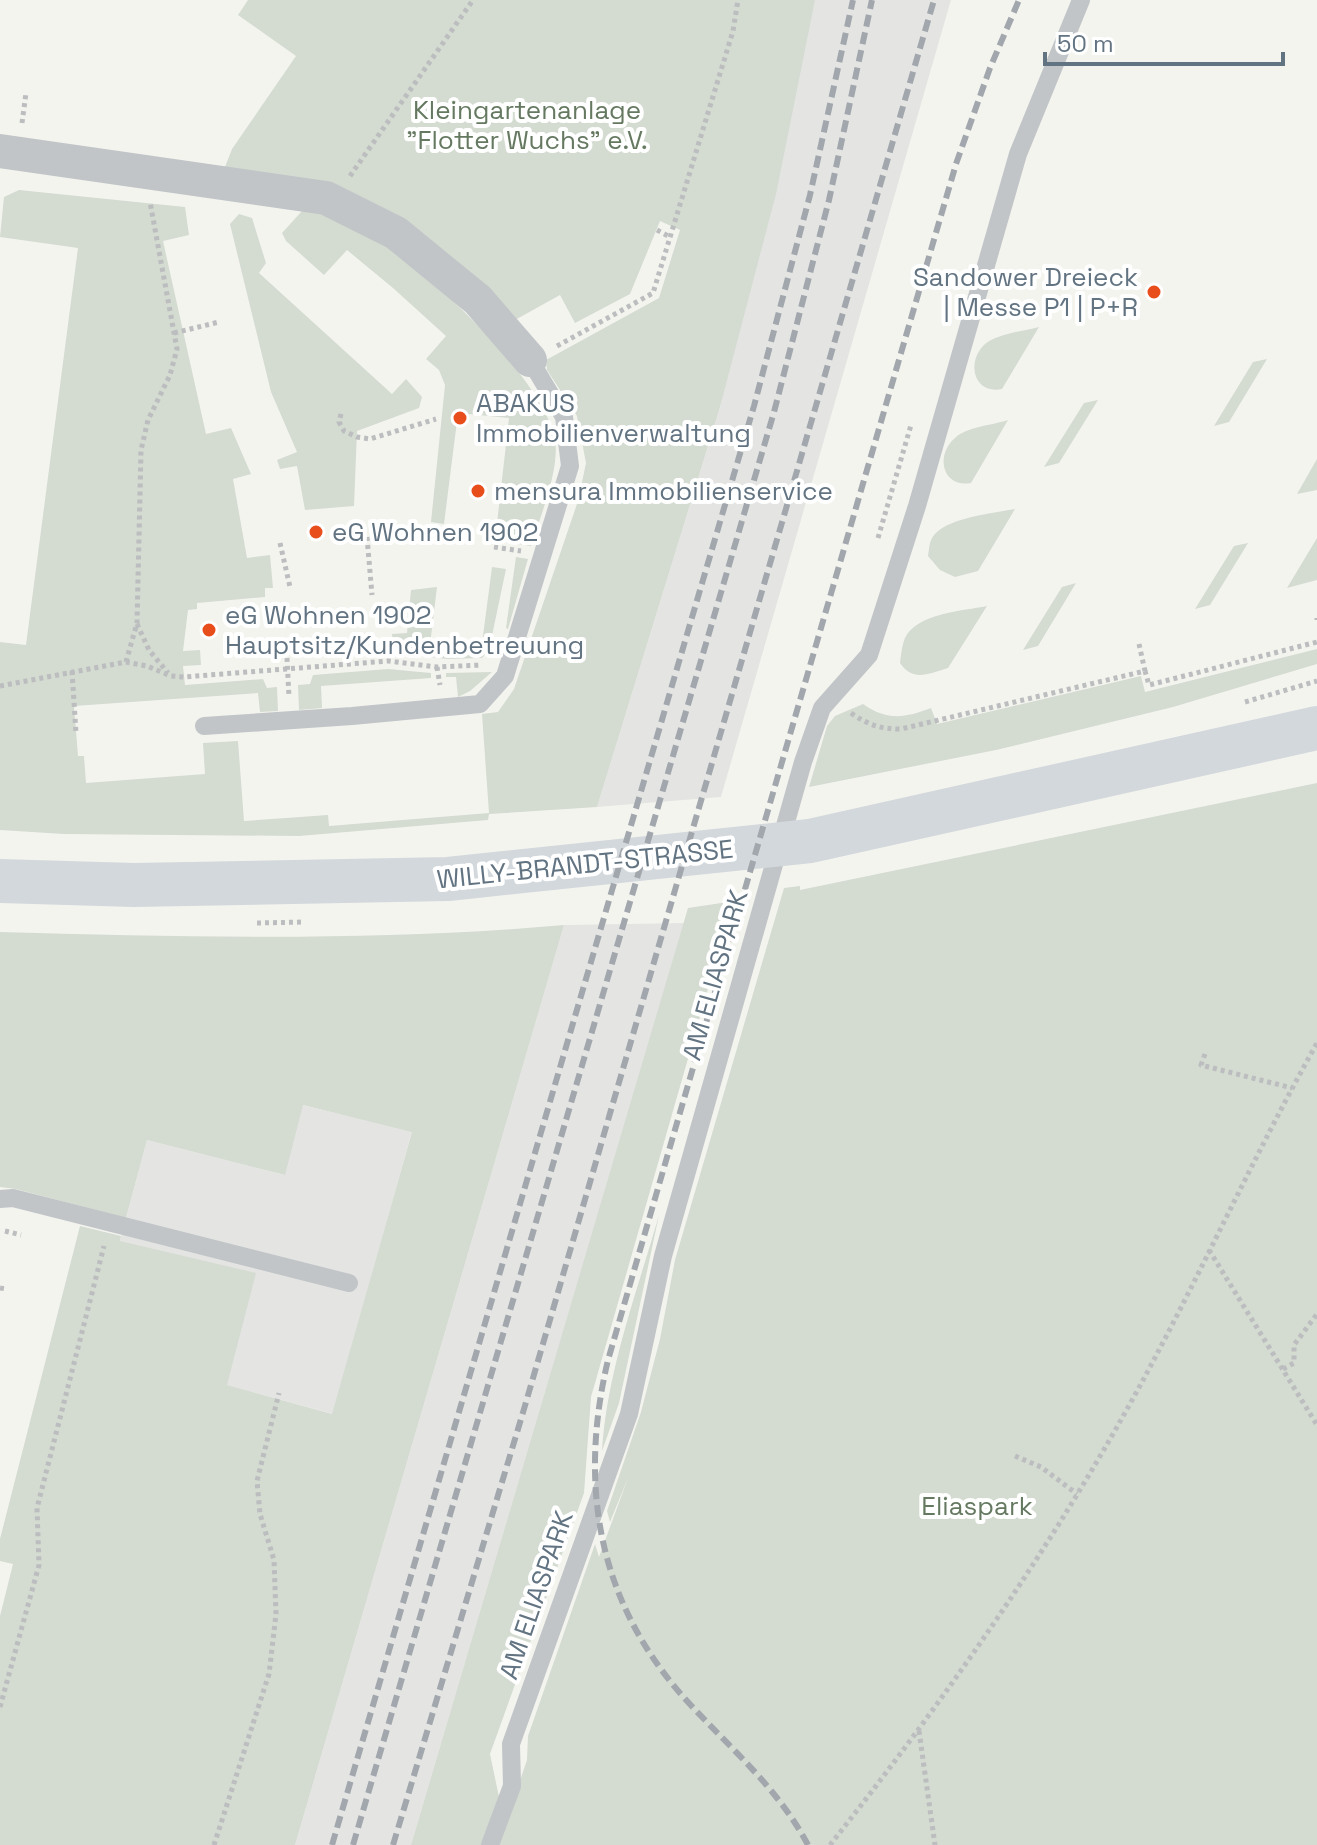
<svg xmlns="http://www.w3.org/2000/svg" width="1317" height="1845" viewBox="0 0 1317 1845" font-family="'Space Grotesk',sans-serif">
  <rect width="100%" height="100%" fill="#f4f4ef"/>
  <!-- built -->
  <g fill="#e4e5e3">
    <path d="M815 0H951L721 797 597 807 720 407Z"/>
    <path d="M684 923 411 1845H295L564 925Z"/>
    <path d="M302 1105 412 1131 333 1414 226 1385 120 1241 147 1140 284 1175Z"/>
  </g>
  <!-- green -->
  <g fill="#d4dbd1">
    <path d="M248 0H815L776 194 720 407 597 807 489 814 488 820 299 836 64 834 0 830V642L26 645 78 248 0 237 4 197 19 190 185 207 189 235 163 241 206 434 231 428 251 474 233 479 247 558 270 555 273 588H265V597L197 603V609L188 610 183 651 200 650 201 665 183 666 185 685 263 679 267 688 277 687 278 711 260 712 258 693 74 706 78 756H84L86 783 205 774 203 743 238 741 244 821 328 815 329 826 489 813 482 714 498 712 514 689 578 501 586 463 577 416 547 370 546 360 659 298 680 230 660 221 630 294 575 323 560 295 515 320 483 284 225 167 232 149 296 56 238 15Z"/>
    <path d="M302 211C322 211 365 229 381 240 431 276 545 380 555 440 560 469 540 517 531 546L518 544 519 535 496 532 509 418 458 413 444 524 431 522 445 385 439 370 426 359 446 336 393 288 347 250 324 275 286 241 282 233Z"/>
    <path d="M239 214 252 218 266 263 259 273 392 394 406 379 422 397 419 408 357 431 354 506 305 510 297 466 280 469 277 460 297 452 271 392 230 224Z"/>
    <path d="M1039 327 1002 389C973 395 966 361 985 344 997 334 1024 331 1039 327Z"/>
    <path d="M1267 359 1229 422 1214 426 1253 362Z"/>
    <path d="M1098 400 1059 463 1044 467 1084 403Z"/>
    <path d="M1008 420 971 483C942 488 935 455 955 438 966 427 993 425 1008 420Z"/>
    <path d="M1317 459V490L1297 494Z"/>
    <path d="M1015 509 978 571 955 577 940 570 928 556C929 551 929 543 932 538 943 518 994 513 1015 509Z"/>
    <path d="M1317 538V580L1287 588Z"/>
    <path d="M1248 543 1210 605 1195 609 1234 546Z"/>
    <path d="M516 557 528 559 508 629 506 628Z"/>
    <path d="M492 567 506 569 489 650 482 658 447 659 394 653 392 634 407 633 411 590 437 587 430 645 481 651Z"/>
    <path d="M1076 583 1038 646 1023 650 1062 587Z"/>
    <path d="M987 606 948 668C928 674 913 682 900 663 901 655 902 645 905 638 917 613 963 611 987 606Z"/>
    <path d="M1317 649V664L1173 707 996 750 809 787 827 726 835 716 863 704C887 721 905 718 931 708L937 724 1141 676 1145 692Z"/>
    <path d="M388 669 431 673V678L321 686 322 708 299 710 298 685 310 684 313 675Z"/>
    <path d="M492 672 470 691 458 697 456 677H446V673Z"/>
    <path d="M1317 783V1845H498L527 1760 528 1736 595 1544 599 1557 628 1478 610 1522 607 1511 641 1412 660 1339 675 1260 784 888 800 886V890Z"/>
    <path d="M728 902 721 925 726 926 591 1397 584 1493 490 1754 499 1797 481 1845H411L688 908Z"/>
    <path d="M564 925 295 1845H0V1616L13 1564 0 1561V1539L80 1226 121 1236 120 1241 256 1273 227 1385 332 1414 412 1132 303 1105 285 1175 147 1140 126 1218 16 1189 0 1187V932C188 937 376 942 564 925Z"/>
    <path d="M659 1215 619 1403 602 1451C607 1371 637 1292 659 1215Z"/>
  </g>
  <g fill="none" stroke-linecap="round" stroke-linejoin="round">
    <!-- path -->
    <g stroke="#bbbdbf" stroke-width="5" stroke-dasharray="4 4" stroke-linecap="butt">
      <path d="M22 123 26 93"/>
      <path d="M350 176 473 0"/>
      <path d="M657 230 670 237"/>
      <path d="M174 333 219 322"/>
      <path d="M557 346 653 293 733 31 738 0"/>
      <path d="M341 414 339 422 344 431 357 437 370 439 436 419"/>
      <path d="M423 535 442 539"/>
      <path d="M367 537 372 595"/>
      <path d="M878 538 911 425"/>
      <path d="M280 543 290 587"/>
      <path d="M494 547 521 551"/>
      <path d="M1317 618V620"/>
      <path d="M137 624 149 650 168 673"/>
      <path d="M1139 644 1145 671"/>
      <path d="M287 658 289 697"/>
      <path d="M126 662 137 623 141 450 148 420 170 375 177 349 150 202"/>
      <path d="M437 667 440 685"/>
      <path d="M72 671 76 733"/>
      <path d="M0 686 126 662 147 666 171 676 184 677 388 661 437 667 482 665"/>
      <path d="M1245 702 1317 681"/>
      <path d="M851 713C868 725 881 729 901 729L1145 671 1149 685 1317 642"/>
      <path d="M257 923 303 922"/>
      <path d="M1205 1054 1201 1065 1292 1088"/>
      <path d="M5 1231 21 1235"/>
      <path d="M1209 1250 1317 1425"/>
      <path d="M0 1288 6 1289"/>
      <path d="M1283 1369 1294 1363V1345L1317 1314"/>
      <path d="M1015 1456 1041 1467 1077 1494"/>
      <path d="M0 1707 39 1565 37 1508 104 1246"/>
      <path d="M919 1731 935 1845"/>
      <path d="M214 1845 269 1674 276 1614 274 1560 260 1514 257 1481 279 1393"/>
      <path d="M830 1845C943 1702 1048 1553 1136 1393 1199 1278 1253 1157 1317 1043"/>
    </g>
    <!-- lane -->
    <g stroke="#c1c5c8" stroke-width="18">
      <path d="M204 726 352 716 480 704 505 676 570 466 564 417 530 360"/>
      <path d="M0 1199 13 1198 349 1283"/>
      <path d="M490 1845 512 1786 511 1744 629 1414 663 1256 803 762 822 708 869 655 917 506 1018 154 1081 0"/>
    </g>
    <!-- street -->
    <path stroke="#c1c5c8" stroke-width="34" d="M0 151 326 198 396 233 478 300 530 360"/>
    <!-- secondary -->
    <path stroke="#d3d8dc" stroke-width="44" d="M0 881 134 885 448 879 810 841 1317 728"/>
    <!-- rail -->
    <g stroke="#a1a7ad" stroke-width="6" stroke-dasharray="12 6" stroke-linecap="butt">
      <path d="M332 1845 754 406 810 195 853 0"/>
      <path d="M353 1845 774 412 829 200 872 0"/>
      <path d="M393 1845 524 1409 934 0"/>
      <path d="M808 1845C778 1788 730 1748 687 1701 598 1603 578 1486 608 1360L956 164 990 68 1019 0"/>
    </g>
  </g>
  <!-- markers -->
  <g fill="#e84e1c" stroke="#fff" stroke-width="3">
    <circle cx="1154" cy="292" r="8"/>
    <circle cx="460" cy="418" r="8"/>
    <circle cx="478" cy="491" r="8"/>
    <circle cx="316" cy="532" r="8"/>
    <circle cx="209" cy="630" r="8"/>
  </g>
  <g text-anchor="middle" stroke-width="8" stroke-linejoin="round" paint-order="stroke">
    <!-- park labels -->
    <g font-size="26" fill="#657961" stroke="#fff">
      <text x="527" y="119">Kleingartenanlage<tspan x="527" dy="30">"Flotter Wuchs" e.V.</tspan></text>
      <text x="977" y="1515">Eliaspark</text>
    </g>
    <!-- poi labels -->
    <g font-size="26" fill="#627382" stroke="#fff" text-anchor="start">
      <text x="1138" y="286" text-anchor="end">Sandower Dreieck<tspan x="1138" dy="30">| Messe P1 | P+R</tspan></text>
      <text x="476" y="412">ABAKUS<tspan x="476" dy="30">Immobilienverwaltung</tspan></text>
      <text x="494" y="500">mensura Immobilienservice</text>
      <text x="332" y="541">eG Wohnen 1902</text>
      <text x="225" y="624">eG Wohnen 1902<tspan x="225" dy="30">Hauptsitz/Kundenbetreuung</tspan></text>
    </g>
    <!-- street labels -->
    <g font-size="26" fill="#627382" stroke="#fff">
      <text transform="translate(585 864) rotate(-6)" y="9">WILLY-BRANDT-STRASSE</text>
      <text transform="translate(715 975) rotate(-74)" y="9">AM ELIASPARK</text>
      <text transform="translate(536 1595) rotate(-71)" y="9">AM ELIASPARK</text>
    </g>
  </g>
  <!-- scale -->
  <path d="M1045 52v12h238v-12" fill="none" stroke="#627382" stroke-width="4"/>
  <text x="1057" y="52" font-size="24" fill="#627382" stroke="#ffffff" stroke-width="6" paint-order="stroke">50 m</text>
</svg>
